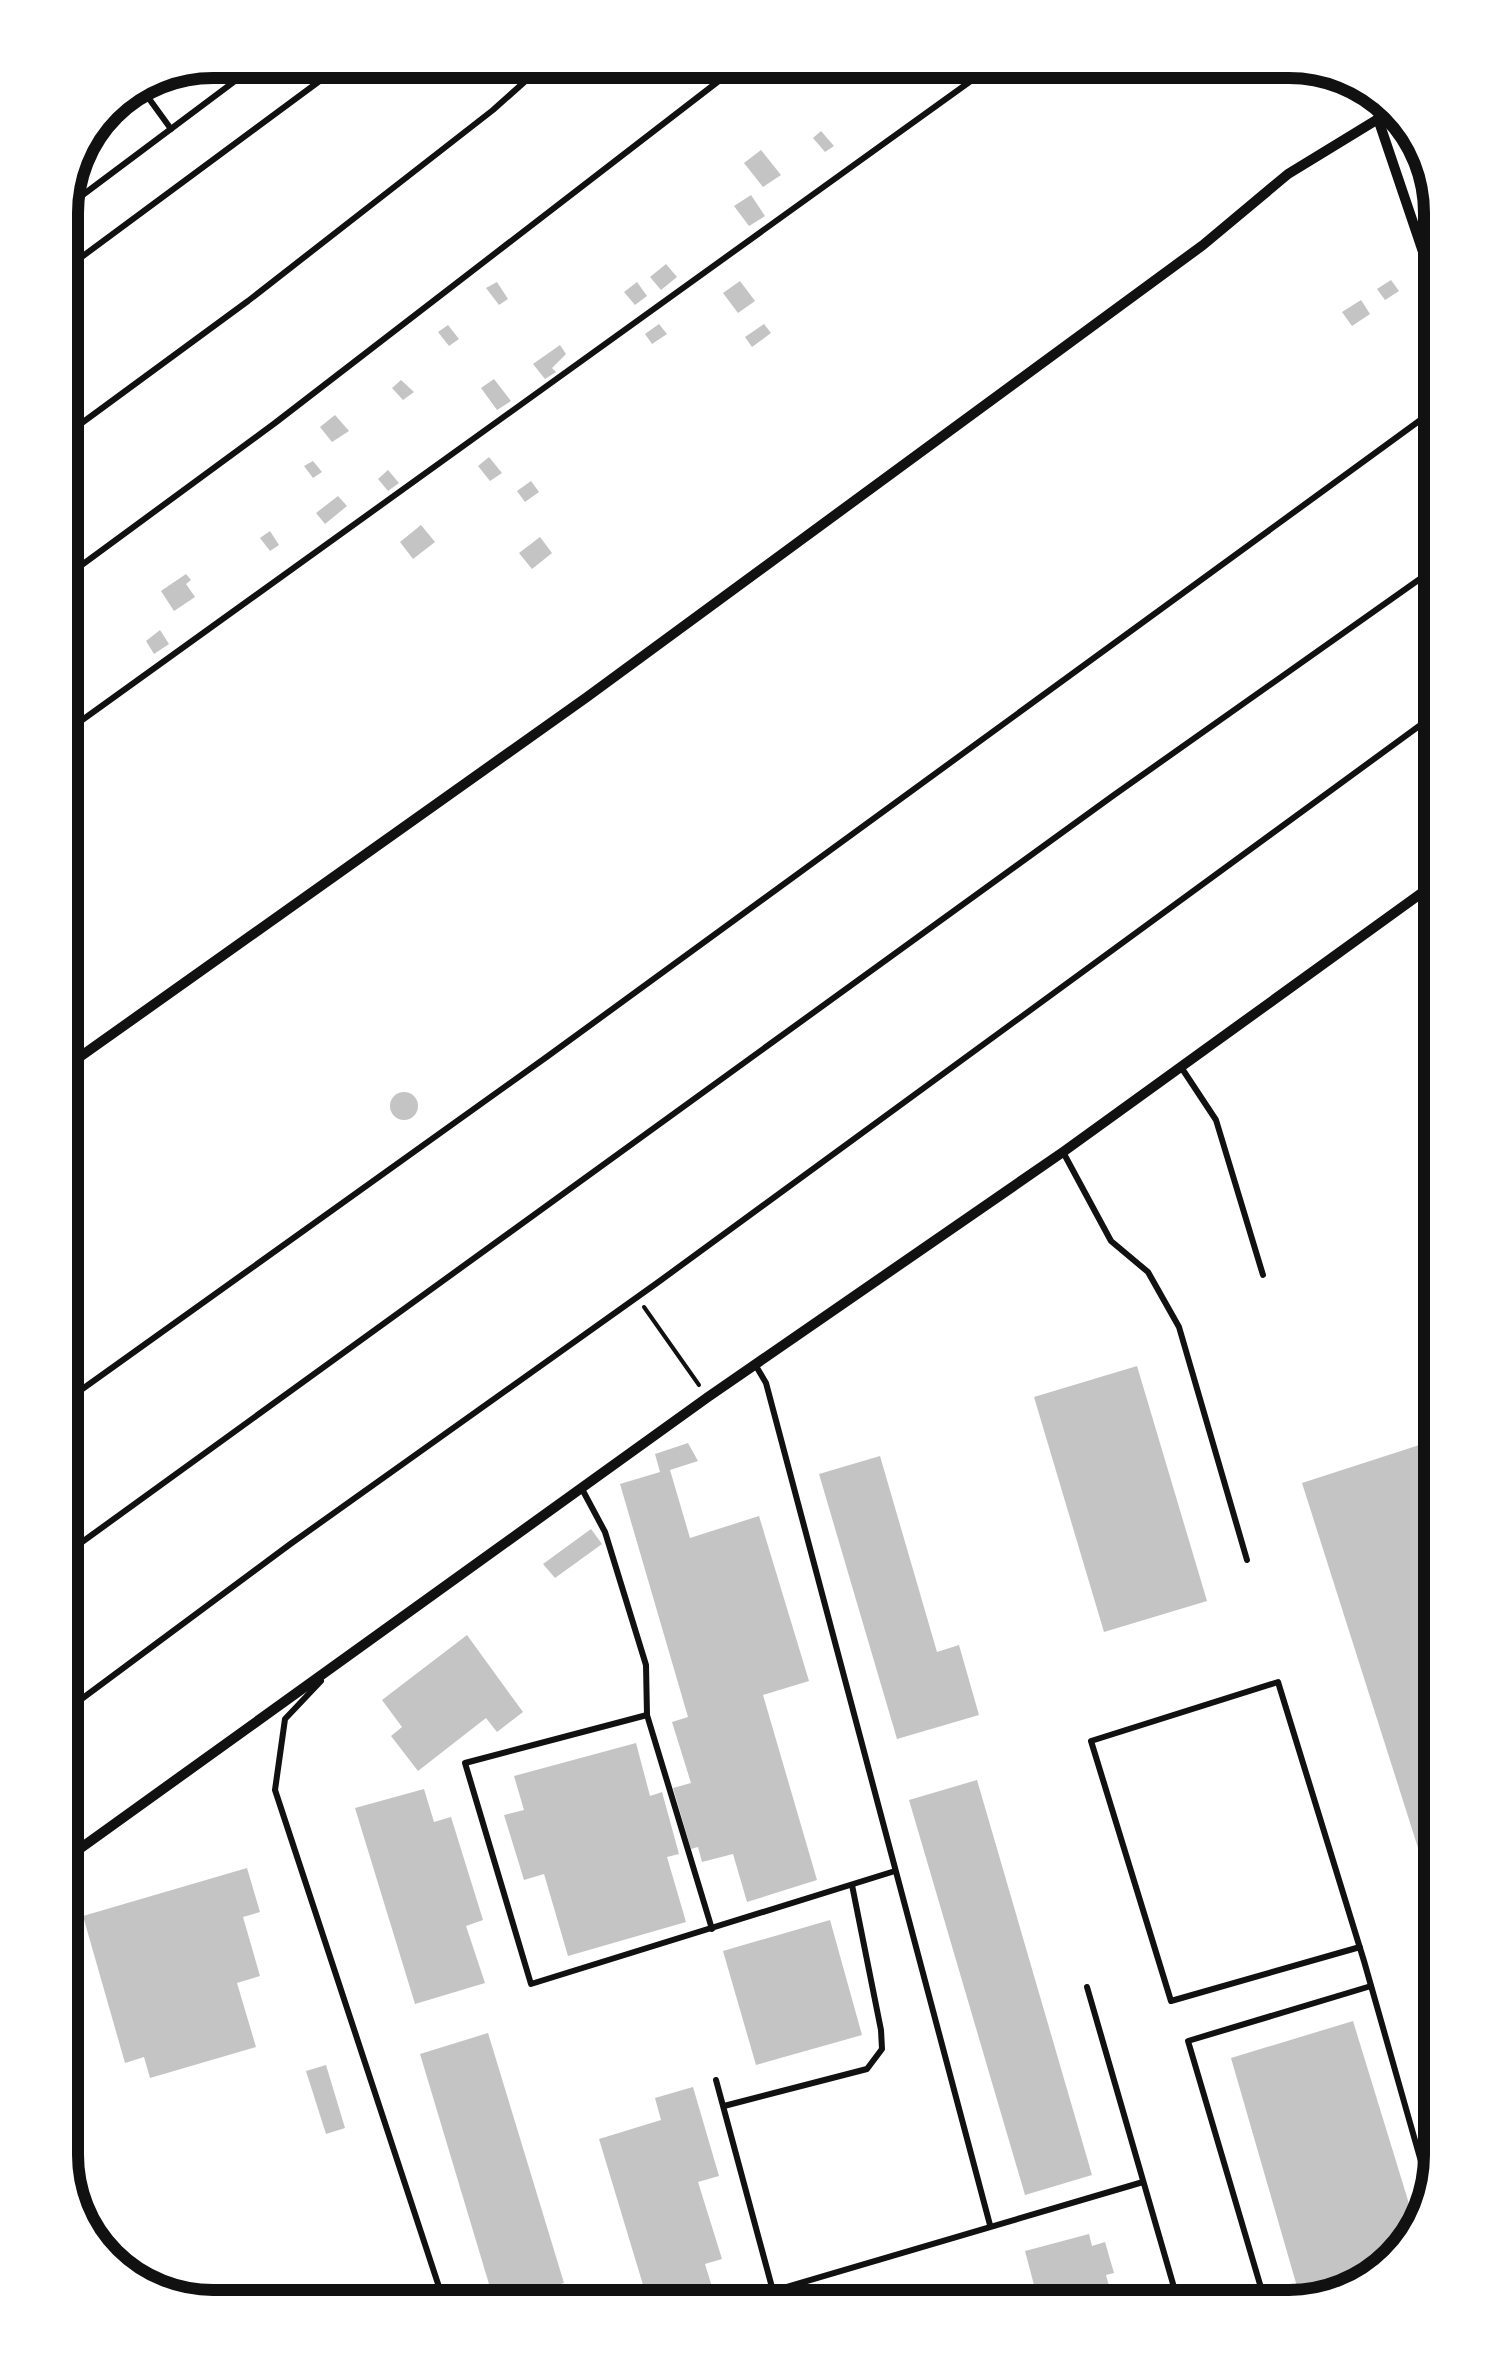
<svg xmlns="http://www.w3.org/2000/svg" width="1501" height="2368" viewBox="0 0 1501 2368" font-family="Literata,serif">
  <rect width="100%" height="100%" fill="#fff"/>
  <!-- building -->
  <g fill="#c4c4c4">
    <path d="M821 131 834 146 825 152 813 138Z"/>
    <path d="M761 150 781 175 763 187 744 163Z"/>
    <path d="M751 195 765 216 749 226 734 206Z"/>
    <path d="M666 264 677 277 661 290 650 277Z"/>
    <path d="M1391 280 1399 291 1385 300 1377 289Z"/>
    <path d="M740 281 755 301 738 313 723 293Z"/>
    <path d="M497 282 508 299 499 305 486 288Z"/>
    <path d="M637 282 647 296 635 305 624 292Z"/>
    <path d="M1361 300 1370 314 1352 326 1342 312Z"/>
    <path d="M659 324 667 334 652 344 645 334Z"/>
    <path d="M764 324 771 333 752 347 745 337Z"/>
    <path d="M448 325 459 339 449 346 438 332Z"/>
    <path d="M560 345 566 354 552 368 556 372 545 379 533 364Z"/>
    <path d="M1441 376V397L1437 399 1428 382Z"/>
    <path d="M494 379 511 401 497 410 481 388Z"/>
    <path d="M401 380 414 392 403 400 392 388Z"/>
    <path d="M335 415 349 431 332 442 320 427Z"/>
    <path d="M489 457 502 473 490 481 478 466Z"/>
    <path d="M313 461 322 472 313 478 304 466Z"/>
    <path d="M388 470 399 483 388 491 378 479Z"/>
    <path d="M531 481 539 492 525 502 517 491Z"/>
    <path d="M338 496 347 506 325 524 316 513Z"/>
    <path d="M421 525 435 542 413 559 400 542Z"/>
    <path d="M270 531 279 545 270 551 260 538Z"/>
    <path d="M540 537 552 553 532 569 519 553Z"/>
    <path d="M186 574 191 580 186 584 195 597 174 611 161 591Z"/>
    <path d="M160 630 169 644 154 654 146 641Z"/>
    <path d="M1441 919V971H1440L1428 928Z"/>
    <circle cx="404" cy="1106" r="14"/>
    <path d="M1441 1138V1159L1426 1164 1420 1145Z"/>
    <path d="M1137 1366 1207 1601 1104 1632 1034 1397Z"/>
    <path d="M1441 1438V1917H1440L1302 1483Z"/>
    <path d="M688 1443 698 1461 670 1470 690 1538 759 1516 809 1681 763 1695 817 1880 747 1902 733 1854 702 1862 698 1847 691 1849 673 1788 691 1783 672 1722 688 1717 620 1484 660 1472 655 1454Z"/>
    <path d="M880 1456 937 1652 959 1645 979 1715 897 1739 819 1474Z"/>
    <path d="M591 1529 602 1544 555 1578 543 1564Z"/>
    <path d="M467 1635 523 1712 497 1732 486 1718 418 1771 391 1736 402 1727 382 1700Z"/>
    <path d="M636 1743 650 1796 662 1792 679 1854 667 1857 686 1922 568 1956 544 1874 524 1880 504 1815 524 1810 514 1776Z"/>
    <path d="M977 1780 1092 2175 1025 2195 909 1800Z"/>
    <path d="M424 1789 434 1822 451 1817 483 1920 466 1926 485 1983 415 2004 355 1808Z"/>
    <path d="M247 1868 260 1912 243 1917 260 1976 237 1983 256 2047 150 2078 144 2057 125 2063 83 1916Z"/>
    <path d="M830 1920 862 2035 756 2065 723 1951Z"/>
    <path d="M1353 2021 1418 2233 1416 2240 1389 2263 1298 2290 1231 2058Z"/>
    <path d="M488 2033 564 2283 495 2304 420 2054Z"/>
    <path d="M326 2065 345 2128 326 2134 306 2071Z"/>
    <path d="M693 2087 719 2176 698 2182 722 2259 705 2264 716 2300 690 2308H650L599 2139 661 2120 655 2098Z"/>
    <path d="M1089 2234 1092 2246 1105 2242 1114 2273 1106 2275 1115 2308H1055L1051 2296 1038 2300 1025 2251Z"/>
  </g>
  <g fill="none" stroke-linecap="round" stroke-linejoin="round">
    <!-- path -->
    <path stroke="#111" stroke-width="4" d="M644 1307 699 1385"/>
    <!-- service -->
    <g stroke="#111" stroke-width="6">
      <path d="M1372 85 1378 118"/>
      <path d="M142 89 171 129"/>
      <path d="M60 212 263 60"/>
      <path d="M60 273 348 60"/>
      <path d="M60 439 248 301 493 110 549 60"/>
      <path d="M60 581 275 423 746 60"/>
      <path d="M60 736 1000 60"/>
      <path d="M1181 1067 1216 1120 1263 1275"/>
      <path d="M1063 1152 1111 1241 1148 1272 1179 1327 1247 1560"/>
      <path d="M756 1366 766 1383 990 2225"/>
      <path d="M60 1405 548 1056 1441 405"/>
      <path d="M582 1489 605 1532 646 1665 647 1715 712 1929"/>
      <path d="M60 1558 1114 795 1441 564"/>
      <path d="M321 1681 285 1719 275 1790 446 2308"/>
      <path d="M60 1715 289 1545 657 1283 1441 710"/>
      <path d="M647 1715 465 1763 531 1984 895 1871"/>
      <path d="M1360 1947 1171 2001 1091 1741 1278 1682 1364 1961 1430 2193"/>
      <path d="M1087 1987 1180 2308"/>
      <path d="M716 2080 773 2291 1143 2182"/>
      <path d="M724 2106 867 2069 882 2049 881 2030 852 1885"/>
      <path d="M998 2307V2308"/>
      <path d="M1267 2308 1188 2041 1371 1986"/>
    </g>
    <!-- minor -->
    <g stroke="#111" stroke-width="10">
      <path d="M60 1071 587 697 1203 245 1288 174 1378 119 1441 305"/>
      <path d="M60 1863 708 1397 1063 1152 1441 879"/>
    </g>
  </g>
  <!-- crop -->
  <path d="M0 0H1501V2368H0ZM213 78H1289A135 135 0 0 1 1424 213V2155A135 135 0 0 1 1289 2290H213A135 135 0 0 1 78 2155V213A135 135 0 0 1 213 78Z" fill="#fff" fill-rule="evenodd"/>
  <path fill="none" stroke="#111" stroke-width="12" d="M213 78H1289A135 135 0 0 1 1424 213V2155A135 135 0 0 1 1289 2290H213A135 135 0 0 1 78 2155V213A135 135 0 0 1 213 78Z"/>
</svg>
